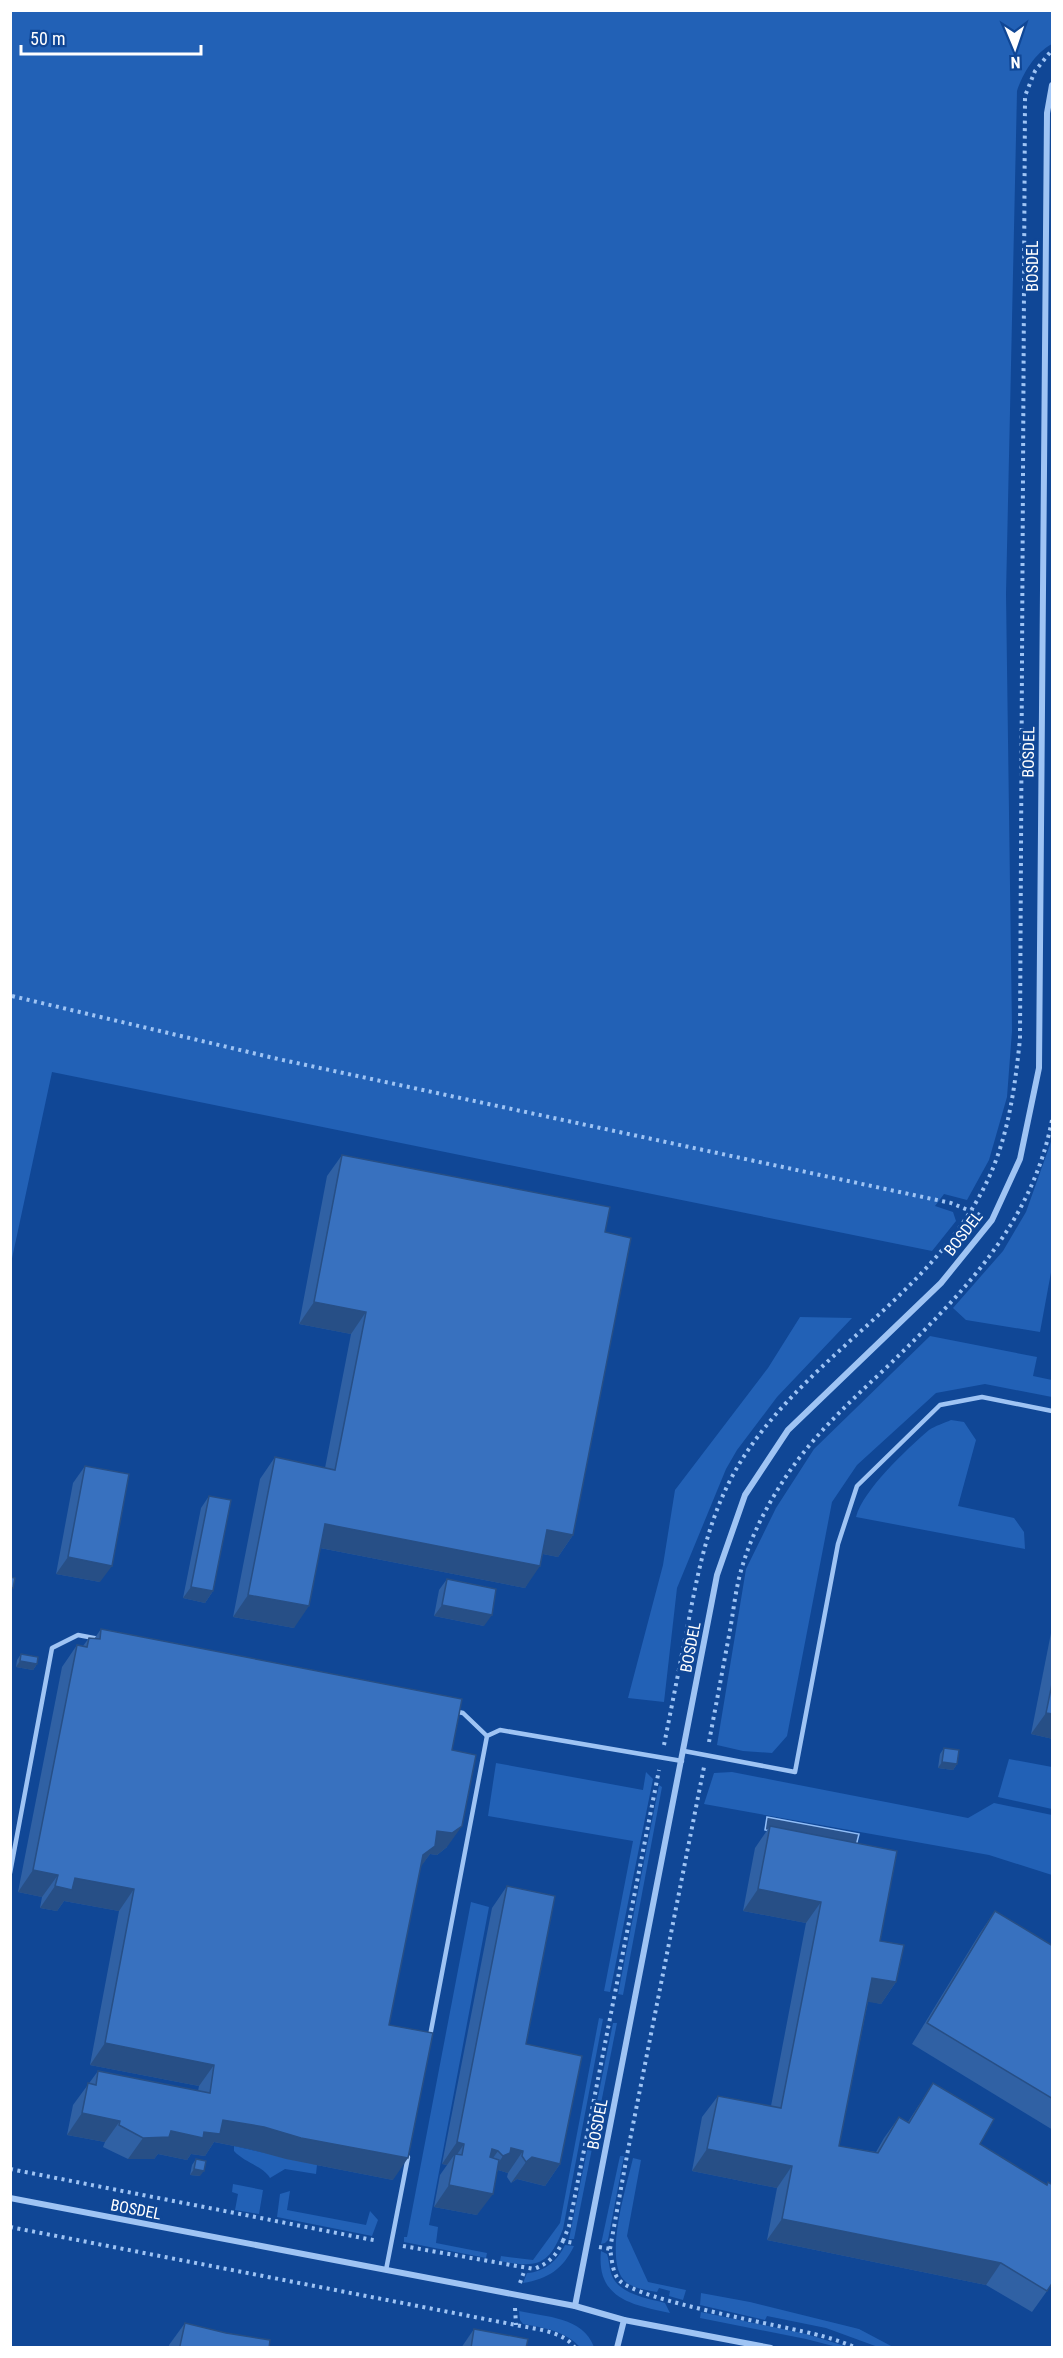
<svg xmlns="http://www.w3.org/2000/svg" width="1063" height="2358" viewBox="0 0 1063 2358" font-family="'Roboto Condensed',sans-serif">
  <rect width="100%" height="100%" fill="#104796"/>
  <!-- green -->
  <g fill="#2261b6">
    <path d="M11 10 1052 11V44C1035 53 1023 73 1017 91L1006 594 1012 1031 1007 1097 989 1160 967 1200 944 1194 935 1206 953 1212 956 1221 932 1251 52 1072 11 1263Z"/>
    <path d="M1052 1139V1267L1040 1332 966 1320 953 1308 1003 1251 1026 1212Z"/>
    <path d="M800 1317 852 1318 777 1397 737 1450 726 1469 677 1588 664 1702 628 1698 663 1565 675 1490 768 1368Z"/>
    <path d="M930 1336 1037 1357 1033 1376 1052 1380V1397L985 1384 936 1393 857 1465 832 1502 787 1736 772 1753 743 1751 717 1745 746 1569 776 1508 814 1449Z"/>
    <path d="M951 1420 964 1422 976 1440 958 1506 1014 1518 1024 1532 1025 1549 856 1517C863 1490 907 1449 929 1430 935 1426 944 1423 951 1420Z"/>
    <path d="M1009 1759 1052 1767V1809L998 1797Z"/>
    <path d="M496 1763 643 1790 646 1772 653 1779 610 1992 604 1991 633 1841 488 1816Z"/>
    <path d="M732 1772 968 1818 994 1803 1052 1815V1875L989 1855 704 1804 714 1773Z"/>
    <path d="M659 1785 662 1787 623 1995 618 1994Z"/>
    <path d="M471 1902 489 1907 429 2225 438 2227 436 2243 487 2253 486 2258 404 2242V2237H407Z"/>
    <path d="M599 2018 603 2019 563 2229C549 2266 537 2268 500 2261L501 2256 533 2260 560 2223Z"/>
    <path d="M613 2023H617L574 2239H569Z"/>
    <path d="M234 2146 317 2165 316 2174 285 2169 270 2178C263 2166 245 2163 234 2151Z"/>
    <path d="M620 2156H624L608 2240 605 2243 601 2244Z"/>
    <path d="M633 2158 641 2160 627 2236 648 2282 686 2290 683 2300 669 2296 670 2291 659 2288 657 2292C647 2290 635 2289 626 2282 602 2263 627 2185 633 2158Z"/>
    <path d="M233 2184 263 2190 259 2214 235 2210 238 2194 232 2192Z"/>
    <path d="M290 2191 287 2210 366 2225 370 2211 378 2220 372 2236 277 2217 280 2194Z"/>
    <path d="M565 2245 574 2246C563 2269 548 2279 523 2283L527 2273C545 2272 558 2260 565 2245Z"/>
    <path d="M601 2251 607 2254C609 2260 609 2266 611 2273 617 2294 647 2298 665 2303L670 2313C633 2305 596 2299 601 2251Z"/>
    <path d="M701 2293 750 2302 859 2329 893 2347H878L826 2328 767 2316 765 2320 700 2305Z"/>
    <path d="M519 2311C546 2317 583 2317 594 2347H580C565 2331 545 2328 523 2324L520 2320Z"/>
    <path d="M701 2312 806 2334 848 2347H837L806 2339 700 2318Z"/>
  </g>
  <!-- water -->
  <path fill="#2a538d" stroke="#91bef8" stroke-width="1.5" d="M767 1817 859 1834 856 1846 765 1830Z"/>
  <g fill="none" stroke-linecap="round" stroke-linejoin="round">
    <!-- path -->
    <g stroke="#9fc4f4" stroke-width="4" stroke-dasharray="3 4.5" stroke-linecap="butt">
      <path d="M12 996 278 1059 951 1203 980 1215"/>
      <path d="M709 1742C716 1705 723 1668 730 1630 734 1608 736 1585 743 1564 752 1534 768 1504 785 1478 814 1434 851 1401 889 1365 962 1294 1032 1224 1052 1120"/>
      <path d="M664 1745C672 1705 680 1664 688 1624 698 1572 708 1520 734 1473 798 1358 936 1297 990 1175 1009 1132 1015 1086 1020 1039L1025 96 1035 71 1052 50"/>
      <path d="M10 2169 378 2241"/>
      <path d="M10 2227 516 2325C534 2329 564 2331 575 2348"/>
      <path d="M563 2241 569 2226 659 1770"/>
      <path d="M403 2246 534 2269C549 2263 556 2256 563 2241L574 2243"/>
      <path d="M599 2247 610 2249C612 2259 612 2272 619 2280 638 2301 786 2326 822 2336 834 2339 845 2343 857 2348"/>
      <path d="M610 2249 628 2150 704 1767"/>
      <path d="M520 2283 525 2269"/>
      <path d="M515 2308 516 2325"/>
    </g>
    <!-- lane -->
    <g stroke="#9fc4f4" stroke-width="4.5">
      <path d="M454 1711 463 1713 487 1736"/>
      <path d="M684 1751 795 1772 838 1544 857 1486 940 1405 982 1397 1052 1411"/>
      <path d="M10 1873 52 1648 78 1635 99 1639"/>
      <path d="M430 2036 487 1736 500 1730 682 1761"/>
      <path d="M386 2270 408 2157"/>
    </g>
    <!-- street -->
    <g stroke="#9fc4f4" stroke-width="6">
      <path d="M10 2198 575 2306 624 2320 771 2348"/>
      <path d="M575 2306 717 1575 745 1495 788 1430 941 1283 992 1220 1020 1159 1039 1068 1047 113 1052 85"/>
      <path d="M617 2348 624 2320"/>
    </g>
  </g>
  <!-- wall -->
  <g fill="#3061a4">
    <path d="M342 1155 605 1232 573 1535 558 1557 543 1554 525 1588 320 1548 294 1628 233 1617 260 1479 275 1457 325 1468 351 1334 299 1324 327 1176Z"/>
    <path d="M85 1466 100 1582 56 1574 73 1483Z"/>
    <path d="M209 1496 213 1591 205 1603 183 1598 201 1508Z"/>
    <path d="M447 1579 484 1626 434 1616 439 1590Z"/>
    <path d="M1053 1623V1739L1031 1734Z"/>
    <path d="M101 1629 452 1750 447 1847 437 1855 430 1854 420 1867 389 2025 393 2180 286 2159 249 2149 214 2142 205 2156 191 2154 187 2160 158 2154 154 2159H128L103 2147 105 2142 67 2135 73 2105 98 2071 198 2091 199 2086 90 2065 119 1911 64 1901 57 1911 40 1908 42 1897 18 1892 62 1667 77 1645 83 1646 89 1638 94 1639Z"/>
    <path d="M21 1654 37 1664 33 1670 16 1667 17 1660Z"/>
    <path d="M944 1748 957 1764 953 1770 938 1768 940 1754Z"/>
    <path d="M770 1826 880 1941 896 1982 881 2004 868 2001 839 2146 876 2152 884 2138 899 2117 908 2122 933 2083 980 2144 1047 2291 1032 2312 986 2285 767 2240 777 2188 692 2171 702 2117 718 2096 771 2106 806 1923 743 1911 755 1848Z"/>
    <path d="M507 1886 526 2044 560 2164 545 2186 517 2179 511 2183 507 2177 508 2173 498 2170 477 2215 434 2207 440 2175 447 2165 442 2164 492 1908Z"/>
    <path d="M995 1911 1053 1946V2130L912 2044 980 1933Z"/>
    <path d="M196 2159 200 2176 190 2175 192 2165Z"/>
    <path d="M185 2323 269 2348H169V2345Z"/>
    <path d="M474 2329 526 2348H461Z"/>
  </g>
  <!-- shaded-wall -->
  <g fill="#274f86">
    <path d="M314 1302 366 1312 351 1334 299 1324Z"/>
    <path d="M325 1524 540 1566 525 1588 310 1546Z"/>
    <path d="M547 1530 573 1535 558 1557 532 1552Z"/>
    <path d="M68 1557 112 1566 100 1582 56 1574Z"/>
    <path d="M191 1587 213 1591 205 1603 183 1598Z"/>
    <path d="M248 1595 309 1606 294 1628 233 1617Z"/>
    <path d="M442 1605 492 1615 484 1626 434 1616Z"/>
    <path d="M20 1661 37 1664 33 1670 16 1667Z"/>
    <path d="M1046 1713 1053 1714V1739L1031 1734Z"/>
    <path d="M942 1762 957 1764 953 1770 938 1768Z"/>
    <path d="M462 1826 447 1847 437 1855 430 1854 420 1868 408 1877 437 1831Z"/>
    <path d="M33 1870 58 1875 42 1897 18 1892Z"/>
    <path d="M75 1878 134 1889 119 1911 64 1901 57 1911 40 1908 55 1886Z"/>
    <path d="M758 1889 821 1902 806 1923 743 1911Z"/>
    <path d="M872 1978 896 1982 881 2004 857 2000Z"/>
    <path d="M105 2043 214 2065 199 2086 90 2065Z"/>
    <path d="M82 2113 120 2121 105 2142 67 2135Z"/>
    <path d="M223 2120 264 2127 408 2158 393 2180 286 2159 249 2149 214 2142 205 2156 191 2154 187 2160 158 2154 154 2159H128L143 2138 171 2131 204 2132Z"/>
    <path d="M457 2142 464 2144 454 2159 455 2154 447 2165 442 2164Z"/>
    <path d="M511 2148 523 2151 508 2173 498 2170 495 2174 488 2178 503 2156Z"/>
    <path d="M492 2149 498 2151 483 2172Z"/>
    <path d="M707 2149 792 2166 777 2188 692 2171Z"/>
    <path d="M532 2157 560 2164 545 2186 517 2179 511 2183 526 2162Z"/>
    <path d="M194 2169 204 2171 200 2176 190 2175Z"/>
    <path d="M449 2185 493 2194 477 2215 434 2207Z"/>
    <path d="M782 2219 1001 2263 986 2285 767 2240Z"/>
  </g>
  <!-- building -->
  <g fill="#3871bf" stroke="#274f86" stroke-width="1.5">
    <path d="M342 1155 610 1207 605 1232 631 1238 573 1535 547 1530 540 1566 325 1524 309 1606 248 1595 275 1457 335 1470 366 1312 314 1302Z"/>
    <path d="M85 1466 129 1474 112 1566 68 1557Z"/>
    <path d="M209 1496 231 1500 213 1591 191 1587Z"/>
    <path d="M10 1577 15 1578 13 1588 10 1587Z"/>
    <path d="M447 1579 496 1589 492 1615 442 1605Z"/>
    <path d="M101 1629 462 1699 452 1750 476 1755 462 1826 452 1833 437 1831 435 1846 423 1855 389 2025 433 2033 408 2158 301 2138 264 2127 223 2120 220 2134 204 2132 203 2138 171 2131 169 2137 143 2138 119 2125 120 2121 82 2113 88 2083 96 2085 98 2071 210 2093 214 2065 105 2043 134 1889 75 1878 72 1890 55 1886 58 1875 33 1870 77 1645 87 1647 89 1638 100 1639Z"/>
    <path d="M21 1654 38 1657 37 1664 20 1661Z"/>
    <path d="M1053 1679V1714L1046 1713Z"/>
    <path d="M944 1748 959 1750 957 1764 942 1762Z"/>
    <path d="M770 1826 897 1851 880 1941 904 1945 896 1982 872 1978 839 2146 878 2153 899 2117 909 2123 933 2083 994 2119 980 2144 1047 2185 1048 2182 1053 2185V2282L1047 2291 1001 2263 782 2219 792 2166 707 2149 718 2096 781 2108 821 1902 758 1889Z"/>
    <path d="M507 1886 555 1896 526 2044 582 2056 560 2164 532 2157 526 2162 522 2156 523 2151 511 2148 510 2153 503 2156 498 2151 492 2149 490 2157 499 2160 493 2194 449 2185 455 2154 462 2155 464 2144 457 2142Z"/>
    <path d="M995 1911 1053 1946V2099L927 2023Z"/>
    <path d="M196 2159 206 2161 204 2171 194 2169Z"/>
    <path d="M185 2323 226 2333 270 2340 269 2348H178L180 2346Z"/>
    <path d="M474 2329 528 2339 526 2348H471Z"/>
  </g>
  <g text-anchor="middle" stroke-width="6" stroke-linejoin="round" paint-order="stroke">
    <!-- street labels -->
    <g font-size="16" fill="#fff" stroke="#104796">
      <text transform="translate(1032 266) rotate(-90)" y="6">BOSDEL</text>
      <text transform="translate(1028 752) rotate(-89)" y="6">BOSDEL</text>
      <text transform="translate(963 1233) rotate(-52)" y="6">BOSDEL</text>
      <text transform="translate(690 1647) rotate(-79)" y="6">BOSDEL</text>
      <text transform="translate(597 2124) rotate(-79)" y="6">BOSDEL</text>
      <text transform="translate(136 2209) rotate(11)" y="6">BOSDEL</text>
    </g>
  </g>
  <!-- border -->
  <rect width="1063" height="2358" fill="none" stroke="#ffffff" stroke-width="24"/>
  <!-- north arrow -->
  <g transform="translate(1015 48) rotate(178)" stroke="#104796" stroke-width="4.5" paint-order="stroke">
  <path d="M0-4.5L10 22L0 15L-10 22Z" fill="#ffffff"/>
  <text y="-9" font-size="16" font-weight="bold" text-anchor="middle" fill="#ffffff">N</text>
  </g>
  <!-- scale -->
  <path d="M21 45v9h180v-9" fill="none" stroke="#ffffff" stroke-width="3"/>
  <text x="30" y="45" font-size="18" fill="#ffffff" stroke="#104796" stroke-width="4.5" paint-order="stroke">50 m</text>
</svg>
